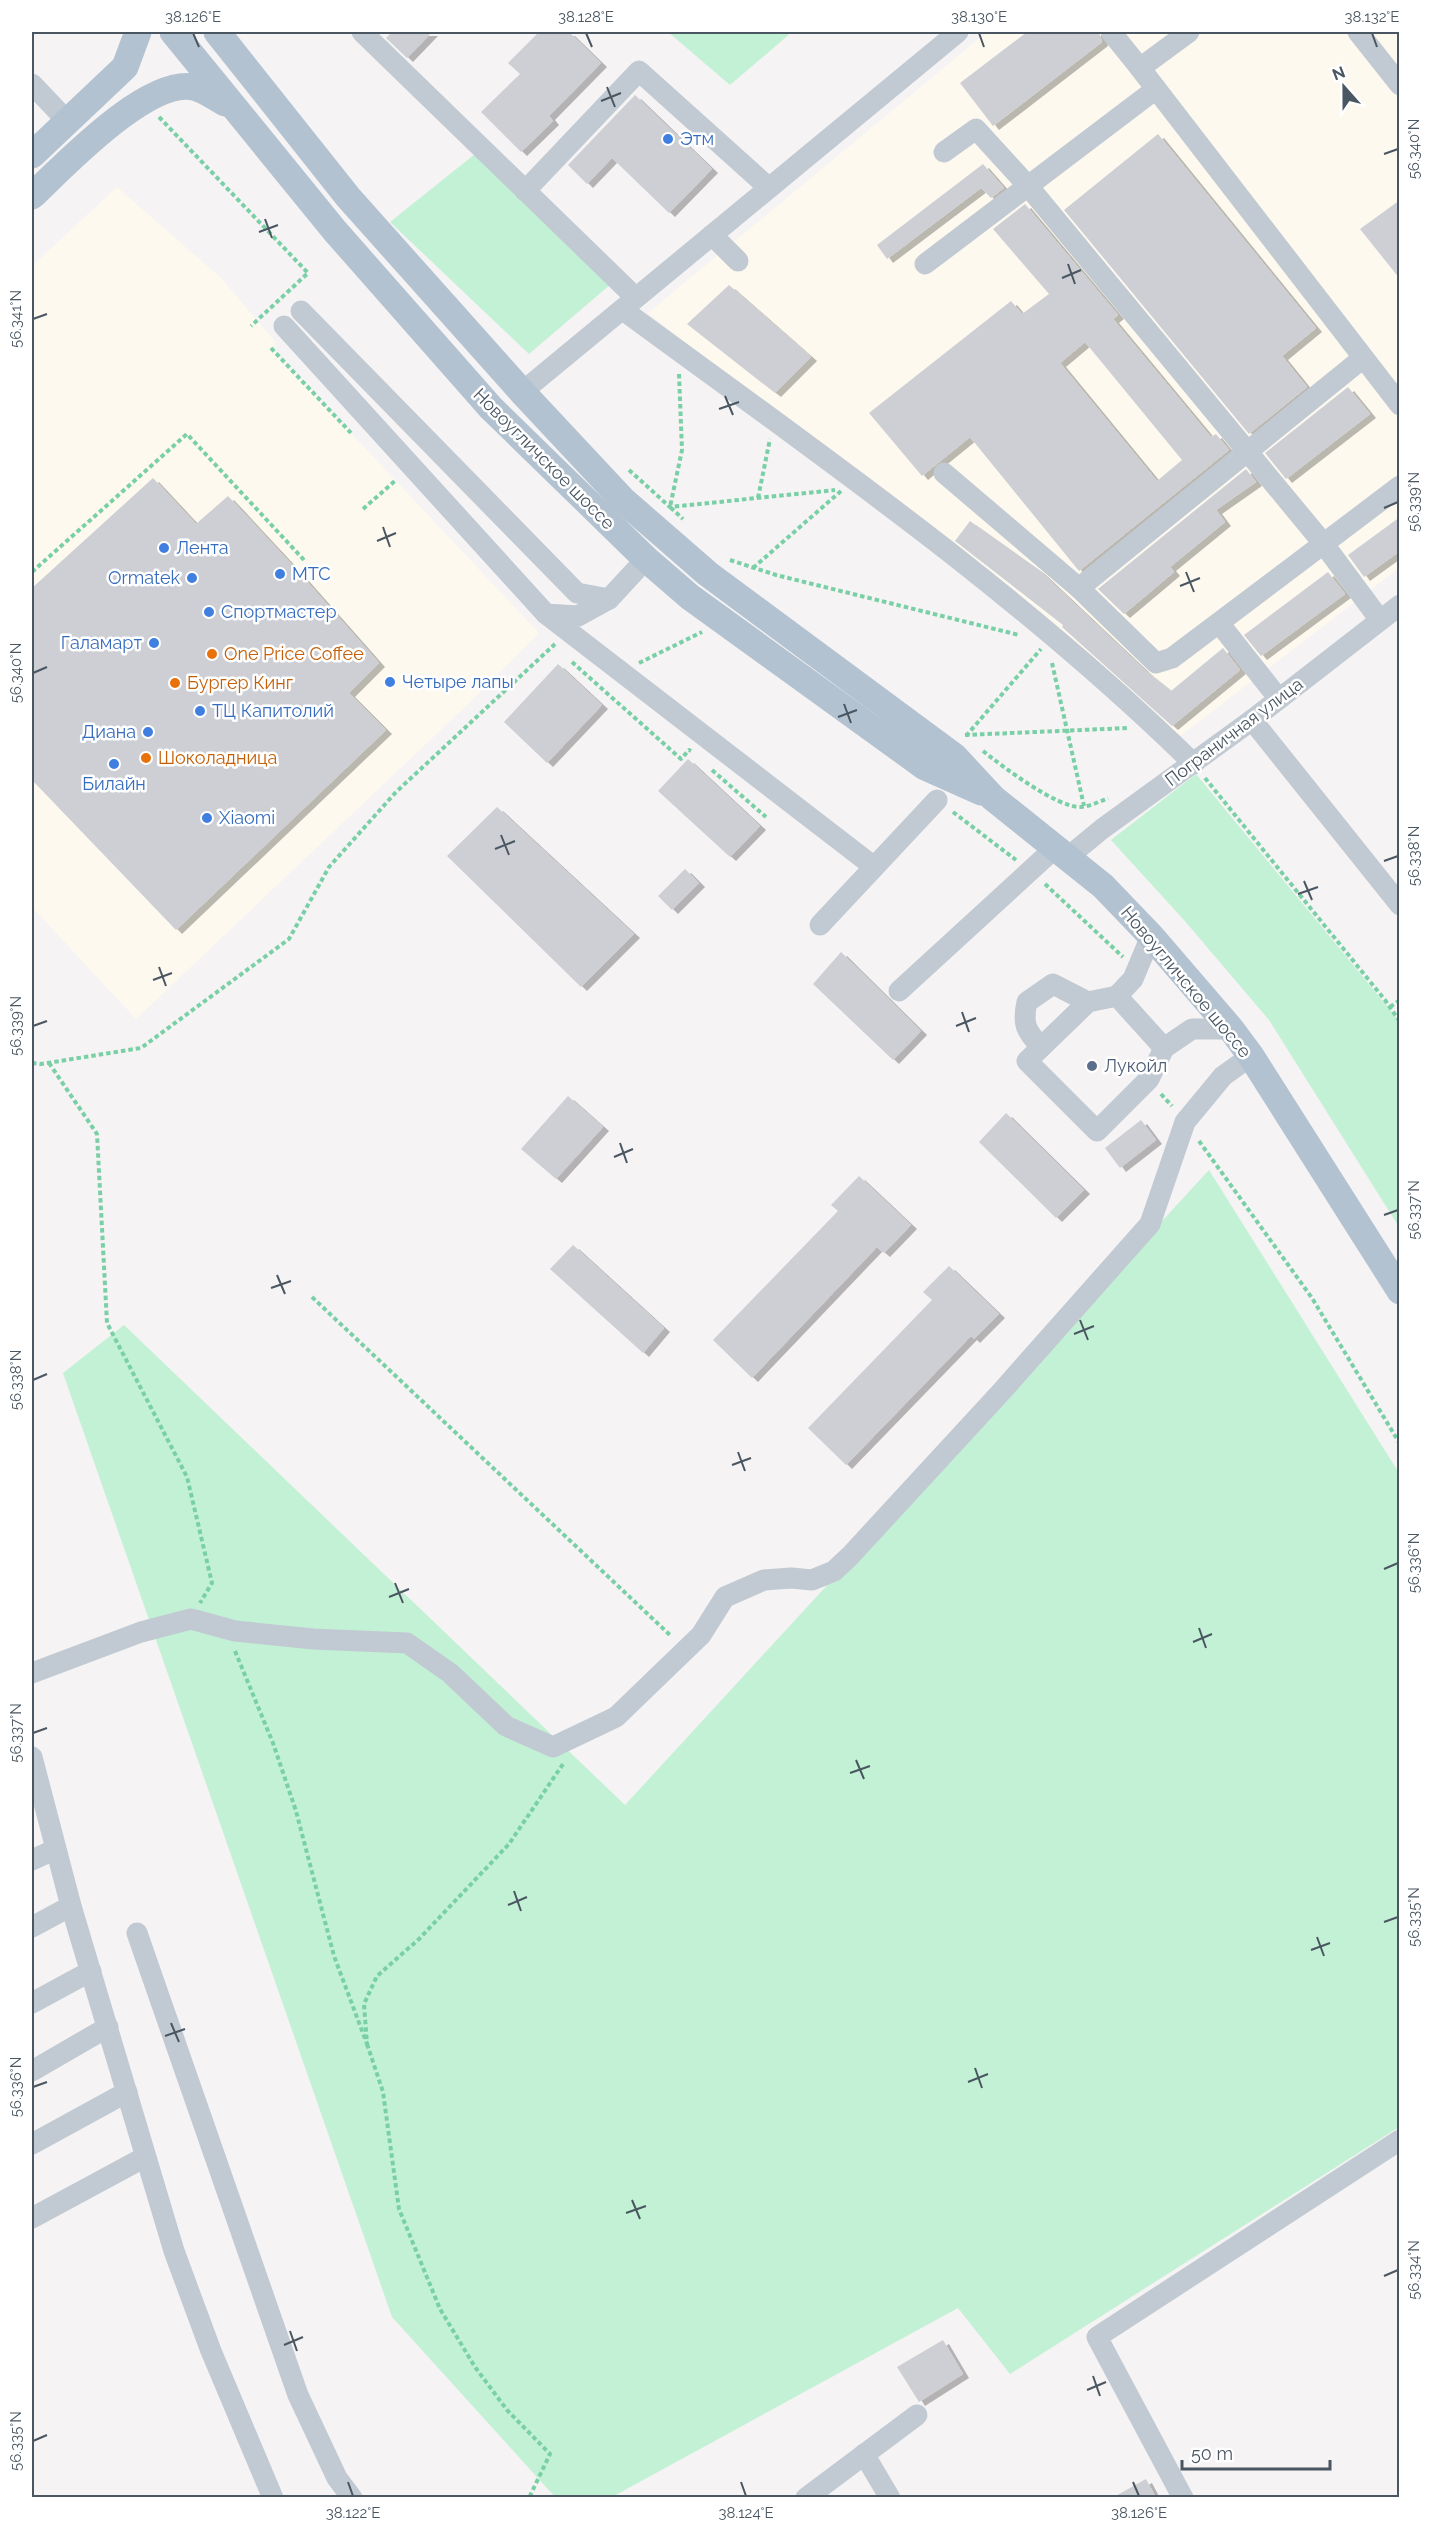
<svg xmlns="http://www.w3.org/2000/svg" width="1431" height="2529" viewBox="0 0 1431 2529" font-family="Raleway,sans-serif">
  <defs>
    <filter id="shadow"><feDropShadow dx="6" dy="4" stdDeviation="0" flood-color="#0004"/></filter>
  </defs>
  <rect width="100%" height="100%" fill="#f5f3f3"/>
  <!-- commercial -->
  <g fill="#fdf9ef">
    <path d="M987 32H1399V568L1179 737 648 313Z"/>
    <path d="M117 187 222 279 276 343 271 348 539 633 465 707 136 1019 32 907V266Z"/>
  </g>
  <!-- green -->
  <g fill="#c3f1d5">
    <path d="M668 32H792L730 85Z"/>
    <path d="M475 154 611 284 529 354 390 222Z"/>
    <path d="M1196 774 1400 1022 1399 1227 1269 1020 1184 920 1111 840Z"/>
    <path d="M1209 1170 1399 1473V2127L1010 2374 958 2308 612 2497H555L392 2317 63 1373 124 1325 625 1805Z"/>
  </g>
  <!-- building -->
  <g fill="#cdcfd5" fill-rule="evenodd" filter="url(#shadow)">
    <path d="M392 32H432L407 58 386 38Z"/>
    <path d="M539 32H569L601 63 549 116 553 121 521 152 481 112 520 74 508 63Z"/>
    <path d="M1027 32H1099L1102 42 993 126 960 83Z"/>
    <path d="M635 95 712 169 669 213 612 158 587 184 568 165Z"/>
    <path d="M1158 134 1316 328 1282 356 1307 387 1249 434 1064 210Z"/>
    <path d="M983 164 1004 188 991 198 981 188 887 259 877 245Z"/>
    <path d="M1400 200V279L1360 229Z"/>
    <path d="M1025 204 1118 315 1113 319 1211 437 1216 434 1229 450 1079 571 970 437 922 476 869 413 1011 301 1022 314 1049 294 993 229ZM1085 342 1182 460 1157 481 1060 363Z"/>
    <path d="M729 285 811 357 775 393 687 324Z"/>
    <path d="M1348 387 1370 414 1286 479 1265 453Z"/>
    <path d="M1246 469 1256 482 1216 510 1225 522 1170 567 1174 572 1124 614 1098 589Z"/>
    <path d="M153 478 196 524 228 496 295 568 379 663 349 693 386 730 176 930 32 780V588Z"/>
    <path d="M1400 517V551L1364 577 1348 555Z"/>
    <path d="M970 521 1039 570 1147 672 1171 691 1223 648 1240 670 1172 726 1062 627 1063 625 955 541Z"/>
    <path d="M1328 572 1345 594 1261 656 1244 635Z"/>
    <path d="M558 664 602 705 547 763 504 722Z"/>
    <path d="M688 759 760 826 730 857 658 791Z"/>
    <path d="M497 807 634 934 581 987 447 856Z"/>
    <path d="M685 869 699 883 672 910 658 896Z"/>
    <path d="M841 952 921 1031 893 1060 813 984Z"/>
    <path d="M568 1096 603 1127 556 1179 521 1149Z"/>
    <path d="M1006 1113 1084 1190 1056 1218 979 1142Z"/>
    <path d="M1141 1120 1156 1140 1120 1168 1105 1148Z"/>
    <path d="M859 1176 911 1225 884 1253 877 1247 752 1378 713 1340 838 1211 831 1205Z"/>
    <path d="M573 1245 664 1328 643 1353 550 1269Z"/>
    <path d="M949 1266 999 1314 974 1339 971 1336 846 1465 808 1428 932 1300 923 1292Z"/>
    <path d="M943 2340 963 2374 919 2402 897 2367Z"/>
    <path d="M1146 2479 1156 2498H1112Z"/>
  </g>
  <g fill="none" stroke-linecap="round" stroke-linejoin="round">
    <!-- path -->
    <g stroke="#7ad0a6" stroke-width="4" stroke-dasharray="4.5 3" stroke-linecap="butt">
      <path d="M159 117 308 273 251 326"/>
      <path d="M271 348 351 433"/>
      <path d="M679 374 682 450 670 507 683 519"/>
      <path d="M629 470 670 507 835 490"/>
      <path d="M758 498 770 439"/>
      <path d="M363 509 396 480"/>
      <path d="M730 560 776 575 1019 635"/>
      <path d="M753 568 841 491"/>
      <path d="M32 572 187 434 304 560"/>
      <path d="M572 662 681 759 689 750 691 751"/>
      <path d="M639 663 702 632"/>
      <path d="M1052 663 1084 806"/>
      <path d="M965 735 1128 728"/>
      <path d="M966 736 1041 649"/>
      <path d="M983 751C1002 766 1057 808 1081 807 1090 806 1099 802 1108 798"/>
      <path d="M712 770 766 817"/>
      <path d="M1205 778 1385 1000 1400 1022"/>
      <path d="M953 812 1016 860"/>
      <path d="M1045 884 1123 957"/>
      <path d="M1390 1007 1400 1000"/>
      <path d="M32 1063 41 1064 141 1048 289 939 329 867 396 792 555 644"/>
      <path d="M49 1063 97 1134 107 1323 187 1477 212 1583 200 1603"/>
      <path d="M1161 1094 1172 1106"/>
      <path d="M1199 1141 1312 1298 1400 1444"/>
      <path d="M312 1297 671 1636"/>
      <path d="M235 1651 273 1743 296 1811 334 1956 367 2044 364 2004 377 1976 419 1939 509 1844 563 1764"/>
      <path d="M367 2044 383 2092 399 2209 440 2309 475 2367 507 2410 550 2454 529 2498"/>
    </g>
    <!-- minor -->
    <g stroke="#c1cad2" stroke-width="21">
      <path d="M362 32 635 297"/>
      <path d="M1111 32 1140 68"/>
      <path d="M1189 32 1140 68 1400 405"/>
      <path d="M1358 32 1400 85"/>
      <path d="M32 84 68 122"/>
      <path d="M944 152 976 129 1028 186 1323 543 1380 620"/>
      <path d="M525 191 639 71 769 188"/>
      <path d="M712 235 738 261"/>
      <path d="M925 264 1156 89"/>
      <path d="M623 310C819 454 1020 593 1194 764"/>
      <path d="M301 311 577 593 609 599"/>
      <path d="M284 326 546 614 578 616 609 599 646 559"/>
      <path d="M522 392 958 32"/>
      <path d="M944 473 1079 588 1156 663 1172 658 1400 486"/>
      <path d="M1079 588 1363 358"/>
      <path d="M546 614 873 866"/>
      <path d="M1219 623 1279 699"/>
      <path d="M1252 720 1400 905"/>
      <path d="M1068 857 1102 829 1252 720 1400 605"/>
      <path d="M820 925 937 800"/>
      <path d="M1151 936 1133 979 1117 996 1164 1048 1192 1029H1231"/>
      <path d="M899 991 1055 848"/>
      <path d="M1117 996 1088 1002 1027 1061 1097 1131 1149 1079 1164 1048"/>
      <path d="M1041 1047C1026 1031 1022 1024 1027 1002L1053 984 1088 1002"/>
      <path d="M32 1673 141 1632 191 1619 235 1631 313 1639 407 1643 450 1673 506 1726 553 1747 616 1717 701 1635 725 1597 764 1580 791 1578 812 1580 834 1571 850 1556 1002 1391 1150 1224 1185 1122 1223 1076 1251 1056"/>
      <path d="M32 1757 71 1906 174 2251 211 2351 273 2498"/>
      <path d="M32 1860 56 1849"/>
      <path d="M32 1927 71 1906"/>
      <path d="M137 1933 298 2395 337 2478 352 2498"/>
      <path d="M32 2003 91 1971"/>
      <path d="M32 2071 108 2027"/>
      <path d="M32 2144 127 2092"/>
      <path d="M32 2218 145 2157"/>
      <path d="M864 2454 890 2498"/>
      <path d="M806 2498 917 2415"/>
      <path d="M1183 2498 1097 2337 1400 2140"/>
    </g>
    <!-- major -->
    <g stroke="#b3c2d1" stroke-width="27">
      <path d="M173 32 335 231 491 408 646 559 690 597 925 767 981 792"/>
      <path d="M217 32 348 197 522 392 623 500 708 574 954 756 993 798 1103 886 1151 936 1231 1029 1251 1056 1400 1291"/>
      <path d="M32 155 125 67 138 32"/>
      <path d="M32 196C63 167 151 73 197 88 206 91 216 98 225 103"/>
    </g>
  </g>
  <!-- ticks -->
  <path fill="none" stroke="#4a5661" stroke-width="2" d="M193 33 199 47M586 33 592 47M979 33 984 47M1372 33 1377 47M607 87 615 107M601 101 621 93M1384 154 1398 149M265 219 272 238M259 232 278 225M1068 264 1075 284M1062 278 1081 270M33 319 47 314M725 396 733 415M719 409 739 402M1384 508 1398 502M383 527 390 547M377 541 396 533M1186 572 1194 592M1180 586 1200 578M33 673 47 667M844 704 851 723M838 717 857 710M501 835 509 855M495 849 515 841M1384 861 1398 856M1304 881 1312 900M1298 894 1318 887M159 967 166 986M153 980 172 973M962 1012 969 1032M33 1026 47 1021M956 1026 976 1018M620 1143 627 1163M614 1157 633 1149M1384 1215 1398 1210M277 1275 285 1294M271 1288 291 1281M1080 1320 1088 1340M1074 1334 1094 1326M33 1380 47 1374M738 1452 745 1471M732 1465 751 1458M1384 1569 1398 1563M395 1583 403 1603M389 1597 409 1589M1199 1628 1206 1648M1193 1642 1212 1634M33 1733 47 1728M856 1760 864 1779M850 1773 870 1766M514 1891 521 1911M508 1905 527 1897M1384 1922 1398 1917M1317 1937 1324 1956M1311 1950 1330 1943M171 2023 179 2042M165 2036 185 2029M975 2068 982 2088M968 2082 988 2074M33 2087 47 2082M632 2200 640 2219M626 2213 646 2206M1384 2276 1398 2270M290 2331 297 2351M284 2345 303 2337M1093 2376 1100 2396M1087 2390 1106 2382M33 2441 47 2435M348 2482 353 2496M741 2482 746 2496M1133 2482 1139 2496"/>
  <!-- markers -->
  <g fill="#3f7fe0" stroke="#fff" stroke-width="2">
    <circle cx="668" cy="139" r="6"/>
    <circle cx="164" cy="548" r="6"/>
    <circle cx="280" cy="574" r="6"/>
    <circle cx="192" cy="578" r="6"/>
    <circle cx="209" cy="612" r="6"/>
    <circle cx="154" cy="643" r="6"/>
    <circle cx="390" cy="682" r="6"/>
    <circle cx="200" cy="711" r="6"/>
    <circle cx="148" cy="732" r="6"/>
    <circle cx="114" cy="764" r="6"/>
    <circle cx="207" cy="818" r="6"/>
  </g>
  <g fill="#e8710a" stroke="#fff" stroke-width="2">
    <circle cx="212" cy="654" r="6"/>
    <circle cx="175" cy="683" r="6"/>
    <circle cx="146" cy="758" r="6"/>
  </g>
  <circle fill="#5c6f8a" stroke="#fff" stroke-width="2" cx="1092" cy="1066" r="6"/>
  <g text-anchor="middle" stroke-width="5" stroke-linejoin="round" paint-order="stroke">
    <!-- shop labels -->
    <g font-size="18" fill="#366cbe" stroke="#fff" text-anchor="start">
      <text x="680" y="145">Этм</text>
      <text x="176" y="554">Лента</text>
      <text x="292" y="580">МТС</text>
      <text x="180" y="584" text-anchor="end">Ormatek</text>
      <text x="221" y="618">Спортмастер</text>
      <text x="142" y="649" text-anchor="end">Галамарт</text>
      <text x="402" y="688">Четыре лапы</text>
      <text x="212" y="717">ТЦ Капитолий</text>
      <text x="136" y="738" text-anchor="end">Диана</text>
      <text x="114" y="790" text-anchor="middle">Билайн</text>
      <text x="219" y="824">Xiaomi</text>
    </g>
    <!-- street labels -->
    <g font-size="18" fill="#4a5661" stroke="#fff">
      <text transform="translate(544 459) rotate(45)" y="6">Новоугличское шоссе</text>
      <text transform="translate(1234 732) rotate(-37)" y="6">Пограничная улица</text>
      <text transform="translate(1186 982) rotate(50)" y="6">Новоугличское шоссе</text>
    </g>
    <!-- food labels -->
    <g font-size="18" fill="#c56008" stroke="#fff" text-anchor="start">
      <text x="224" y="660">One Price Coffee</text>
      <text x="187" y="689">Бургер Кинг</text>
      <text x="158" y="764">Шоколадница</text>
    </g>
    <!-- service labels -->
    <g font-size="18" fill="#4e5e75" stroke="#fff" text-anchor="start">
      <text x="1104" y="1072">Лукойл</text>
    </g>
  </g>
  <!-- border -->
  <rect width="1431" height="2529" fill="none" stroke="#ffffff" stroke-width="66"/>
  <!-- north arrow -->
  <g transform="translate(1344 87) rotate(339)" stroke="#ffffff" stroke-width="4.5" paint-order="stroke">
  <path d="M0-4.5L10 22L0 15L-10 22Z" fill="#4a5661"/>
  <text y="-9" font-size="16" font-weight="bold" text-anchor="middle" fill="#4a5661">N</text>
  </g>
  <!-- scale -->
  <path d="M1182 2460v9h148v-9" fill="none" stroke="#4a5661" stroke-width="3"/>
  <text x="1191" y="2460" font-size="18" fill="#4a5661" stroke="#ffffff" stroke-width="4.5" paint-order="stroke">50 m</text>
  <rect x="33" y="33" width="1365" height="2463" fill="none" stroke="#4a5661" stroke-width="2"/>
  <g font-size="15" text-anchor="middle" fill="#4a5661">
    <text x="193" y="22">38.126°E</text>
    <text x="586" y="22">38.128°E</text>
    <text x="979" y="22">38.130°E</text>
    <text x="1372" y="22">38.132°E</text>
    <text transform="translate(1414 149) rotate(-90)" y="5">56.340°N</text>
    <text transform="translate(16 319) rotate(-90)" y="5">56.341°N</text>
    <text transform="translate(1414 502) rotate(-90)" y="5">56.339°N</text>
    <text transform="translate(16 673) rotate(-90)" y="5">56.340°N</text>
    <text transform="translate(1414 856) rotate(-90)" y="5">56.338°N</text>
    <text transform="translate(16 1026) rotate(-90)" y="5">56.339°N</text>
    <text transform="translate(1414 1210) rotate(-90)" y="5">56.337°N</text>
    <text transform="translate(16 1380) rotate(-90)" y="5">56.338°N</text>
    <text transform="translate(1414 1563) rotate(-90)" y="5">56.336°N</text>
    <text transform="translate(16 1733) rotate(-90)" y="5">56.337°N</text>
    <text transform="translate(1414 1917) rotate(-90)" y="5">56.335°N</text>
    <text transform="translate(16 2087) rotate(-90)" y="5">56.336°N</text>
    <text transform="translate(1414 2270) rotate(-90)" y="5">56.334°N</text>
    <text transform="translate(16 2441) rotate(-90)" y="5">56.335°N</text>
    <text x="353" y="2518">38.122°E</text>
    <text x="746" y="2518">38.124°E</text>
    <text x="1139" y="2518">38.126°E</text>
  </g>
</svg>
